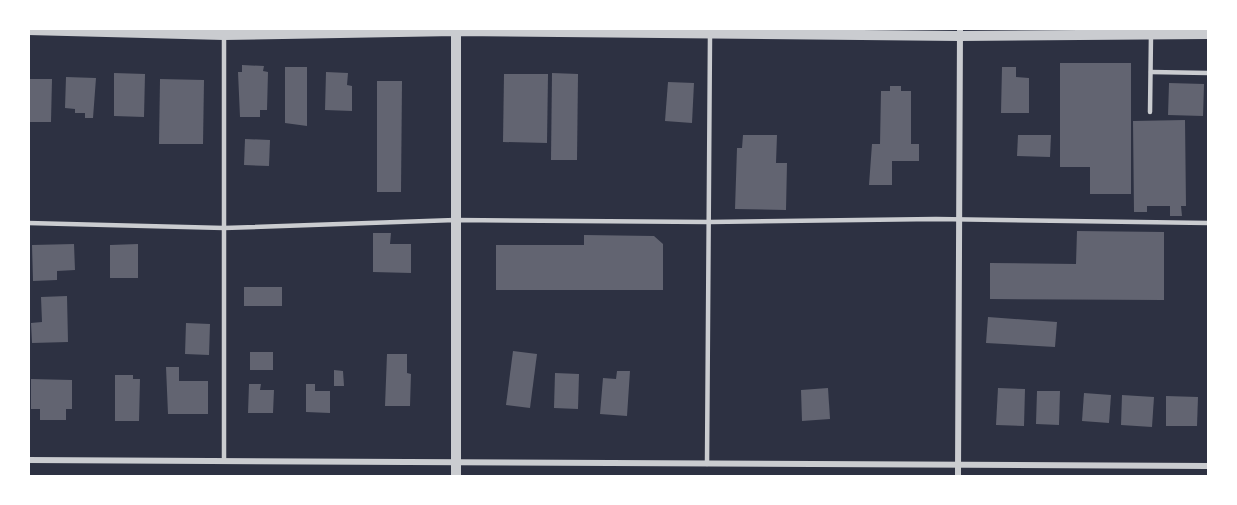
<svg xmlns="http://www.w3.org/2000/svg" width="1237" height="505" viewBox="0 0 1237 505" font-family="'IBM Plex Sans',sans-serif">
  <rect width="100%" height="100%" fill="#2d3142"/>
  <!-- building -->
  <g fill="#626471">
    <path d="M1060 63H1131V194H1090V167H1060Z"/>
    <path d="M242 65 264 66 263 71 268 72 267 110H260V117H240L238 72H242Z"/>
    <path d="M285 67H307V126L285 123Z"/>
    <path d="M1002 67H1016V77L1029 78V113H1001Z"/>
    <path d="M326 72 348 73 347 85 352 86V111L325 110Z"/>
    <path d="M114 73 145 74 144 117 114 116Z"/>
    <path d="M552 73 578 74 577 160H551Z"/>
    <path d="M504 74H548L547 143 503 142Z"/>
    <path d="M66 77 96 78 93 118H85V113H75V109L65 108Z"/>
    <path d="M28 79H52L51 122H28Z"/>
    <path d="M160 79 204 80 203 144H159Z"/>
    <path d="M377 81H402L401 192H377Z"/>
    <path d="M668 82 694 83 692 123 665 121Z"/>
    <path d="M1169 83 1204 84 1203 116 1168 115Z"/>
    <path d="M890 86H901V91H911V144H919V161H892V185H869L872 144H880L881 91H890Z"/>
    <path d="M1185 120 1186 206H1181L1182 216H1170V206H1147V212H1134L1133 121Z"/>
    <path d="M743 135H777L776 163H787L786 210 735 209 737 148H742Z"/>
    <path d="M1018 135H1051L1050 157 1017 156Z"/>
    <path d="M245 139 270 140 269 166 244 165Z"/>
    <path d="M1077 231 1164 232V300L990 299V263L1076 264Z"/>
    <path d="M373 233H391L390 244H411V273L373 272Z"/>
    <path d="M584 235 654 236 663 244V290H496V245H584Z"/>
    <path d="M74 244 75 270 57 271V280L33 281 32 245Z"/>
    <path d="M138 244V278H110V245Z"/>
    <rect x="244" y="287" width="38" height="19"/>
    <path d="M67 296 68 342 32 343 31 323 42 322 41 297Z"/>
    <path d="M988 317 1057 322 1055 347 986 343Z"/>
    <path d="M186 323 210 324 209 355 185 354Z"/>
    <path d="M513 351 537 354 530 408 506 405Z"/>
    <rect x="250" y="352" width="23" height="18"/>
    <path d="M387 354H407V373L411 374 410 406H385Z"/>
    <path d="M166 367H179V381H208V414H168Z"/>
    <path d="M334 370 343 371 344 386H334Z"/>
    <path d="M617 371H630L627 416 600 414 603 378 616 379Z"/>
    <path d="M555 373 579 374 578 409 554 408Z"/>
    <path d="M115 375H133V379H140L139 421H115Z"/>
    <path d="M31 379 72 380V409H66V420H40V409H31Z"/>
    <path d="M249 384H261L260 390H274L273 413H248Z"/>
    <path d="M306 384H315V391H330V413L306 412Z"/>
    <path d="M828 388 830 419 802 421 801 390Z"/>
    <path d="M998 388 1025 389 1024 426 996 425Z"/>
    <path d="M1037 391H1060L1059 425 1036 424Z"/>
    <path d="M1084 393 1111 395 1109 423 1082 421Z"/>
    <path d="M1122 395 1154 397 1152 427 1121 425Z"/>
    <path d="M1166 396 1198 397 1197 426H1166Z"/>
  </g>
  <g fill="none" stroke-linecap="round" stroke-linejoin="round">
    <!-- service -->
    <g stroke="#caccd0" stroke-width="4.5">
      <path d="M1151 72 1208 73"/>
      <path d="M1150 112 1151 34"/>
      <path d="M28 223 224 228 455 220 709 222 936 219 1208 223"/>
      <path d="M224 461V35"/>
      <path d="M707 464 710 35"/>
    </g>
    <!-- minor -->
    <g stroke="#caccd0" stroke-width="6">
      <path d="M28 460 1208 466"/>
      <path d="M958 476 960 28"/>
    </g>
    <!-- tertiary -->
    <g stroke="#caccd0" stroke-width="10">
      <path d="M28 30 224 35 456 31 960 36 1208 34"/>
      <path d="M456 476V31"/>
    </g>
  </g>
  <!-- border -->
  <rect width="1237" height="505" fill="none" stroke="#ffffff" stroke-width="60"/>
</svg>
